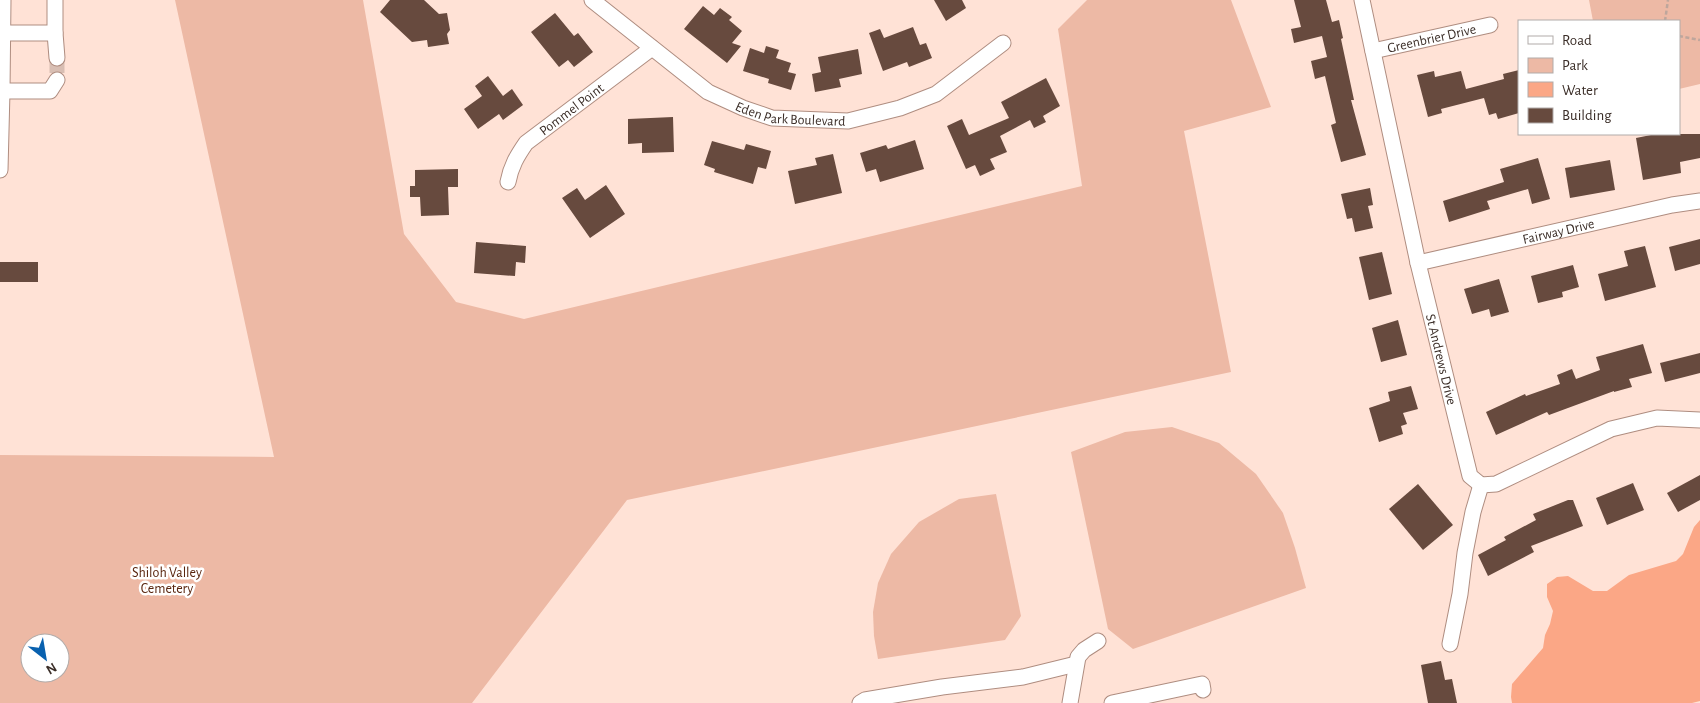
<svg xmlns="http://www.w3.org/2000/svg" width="1700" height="703" viewBox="0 0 1700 703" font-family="'Alegreya Sans',sans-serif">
  <rect width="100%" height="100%" fill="#ffe2d6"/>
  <!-- green -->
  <g fill="#edb9a5" fill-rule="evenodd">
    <path d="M175 0H363L404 234 456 302 524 319 1082 186 1058 29 1087 0H1231L1271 107 1184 131 1231 372 627 500 472 703H0V455L274 457ZM30 643H60V673H30Z"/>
    <path d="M1589 0H1700V84L1679 89V21H1593Z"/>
    <path d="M1172 427 1219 443 1256 474 1283 513 1295 548 1306 588 1133 649 1108 629 1071 452 1125 432Z"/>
    <path d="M996 494 1021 616 1005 640 878 659 874 636 873 612 878 583 891 554 919 522 959 499Z"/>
  </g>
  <!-- water -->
  <path fill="#fba786" d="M1700 520V701L1692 703H1512L1511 697 1512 684 1543 648 1545 635 1550 624 1553 611 1547 597V584L1557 577 1568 576 1593 591H1607L1629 575 1676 561 1683 554 1694 527Z"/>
  <!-- building -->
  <g fill="#674a3e">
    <path d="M390 0H424L439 14 447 13 450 30 447 34 449 44 428 47 427 40 412 42 380 12Z"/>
    <path d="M934 0H962L966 8 946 21Z"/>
    <path d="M1294 0H1326L1332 22 1339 20 1343 38 1341 39 1354 100H1351L1366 155 1341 162 1331 125 1336 123 1325 76 1315 79 1311 61 1327 57 1322 36 1294 43 1291 29 1301 27Z"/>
    <path d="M703 6 714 15 720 8 732 17 729 20 742 31 732 43 741 46 727 63 684 29Z"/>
    <path d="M555 13 574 36 578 33 593 52 574 67 568 60 559 67 531 32Z"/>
    <path d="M913 27 920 45 926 43 932 58 909 67 907 62 883 71 869 33 880 29 884 38Z"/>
    <path d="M766 46 779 50 776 58 791 63 788 72 796 74 791 90 768 83 769 79 743 71 750 48 764 53Z"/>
    <path d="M858 49 862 74 839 79 841 87 815 92 812 74 821 72 818 57Z"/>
    <path d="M1519 70V113L1498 119 1496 113 1489 115 1484 98 1441 109 1442 113 1428 117 1417 75 1434 71 1435 77 1461 71 1466 89 1504 79 1503 74Z"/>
    <path d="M488 76 503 96 512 89 523 105 503 120 499 114 478 129 464 109 482 96 475 86Z"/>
    <path d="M1046 78 1060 106 1043 116 1046 122 1034 128 1030 120 1000 136 1007 152 990 159 995 169 980 176 975 165 966 169 947 126 962 119 969 135 1009 118 1001 102Z"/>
    <path d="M673 117 674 152 642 153V143L628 144V119Z"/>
    <path d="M1656 134H1700V158L1680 162 1681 173 1643 180 1636 138Z"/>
    <path d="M915 140 924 169 880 182 876 169 866 172 860 153 886 145 888 149Z"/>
    <path d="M712 141 744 150 746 144 771 151 766 169 758 167 753 184 714 172 715 169 704 165Z"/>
    <path d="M833 154 842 193 795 204 788 171 817 165 815 158Z"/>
    <path d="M1538 158 1550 199 1532 204 1528 189 1487 201 1490 209 1449 222 1443 201 1504 182 1500 169Z"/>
    <path d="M1610 160 1615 190 1570 198 1565 168Z"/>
    <path d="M458 169V187H448L449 215 421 216 420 197H410V186H415V170Z"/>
    <path d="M606 185 625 214 590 238 562 198 577 188 585 200Z"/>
    <path d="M1370 188 1373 205 1368 206 1373 228 1355 232 1352 218 1347 219 1341 194Z"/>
    <path d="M1700 239V264L1675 271 1669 247Z"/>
    <path d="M476 242 526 246 525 263 516 262 515 276 474 273Z"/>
    <path d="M1645 246 1656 287 1605 301 1598 274 1628 266 1624 251Z"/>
    <path d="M1382 252 1392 294 1369 300 1359 257Z"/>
    <rect x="0" y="262" width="38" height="20"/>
    <path d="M1573 265 1579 287 1562 292 1563 297 1538 303 1531 276Z"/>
    <path d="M1499 279 1509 312 1491 317 1489 309 1472 314 1464 289Z"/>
    <path d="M1398 320 1407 355 1381 362 1372 328Z"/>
    <path d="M1643 344 1652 373 1629 379 1632 387 1614 392V391L1549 415 1547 412 1496 435 1486 412 1525 394 1526 396 1560 384 1557 375 1572 369 1576 379 1600 370 1596 357Z"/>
    <path d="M1700 353V373L1665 382 1660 363Z"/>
    <path d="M1411 386 1418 409 1403 413 1407 424 1401 426 1403 434 1379 442 1369 408 1390 401 1388 392Z"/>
    <path d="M1700 475V500L1678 512 1667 493Z"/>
    <path d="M1633 483 1644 510 1607 525 1596 498Z"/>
    <path d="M1418 484 1453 525 1423 550 1389 509Z"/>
    <path d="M1568 500H1573L1583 526 1531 546 1534 552 1488 576 1478 555 1506 540 1504 537 1536 520 1533 514Z"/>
    <path d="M1441 661 1445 680 1452 679 1457 703H1428L1421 665Z"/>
  </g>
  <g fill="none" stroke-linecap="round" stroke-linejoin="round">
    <!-- minor-tunnel -->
    <path stroke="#d8beb3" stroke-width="15" stroke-dasharray="15 8" stroke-linecap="butt" d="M57 58V80"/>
    <defs>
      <g id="minor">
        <path id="s1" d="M592 0 708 92 743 108 772 118 848 121 900 108 936 94 1003 43"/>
        <path id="s2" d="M1362 0 1418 263 1470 476 1481 485 1496 484 1611 429 1657 418 1700 420"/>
        <path d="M3 33H55V0"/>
        <path d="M55 33 57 58"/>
        <path id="s3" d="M1373 51 1490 25"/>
        <path d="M0 91H2L3 0"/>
        <path d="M0 170 2 91H50L57 80"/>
        <path id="s4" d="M508 182C511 166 517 156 526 143L652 48"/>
        <path id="s5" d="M1418 263 1672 205 1700 201"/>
        <path d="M1450 644 1460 594 1465 553 1473 512 1481 485"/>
        <path d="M860 703 865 700 942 687 1023 677 1076 664"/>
        <path d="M1070 703 1078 657 1084 650 1098 641"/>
        <path d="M1112 703 1202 684 1203 690"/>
      </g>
    </defs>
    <!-- minor casing -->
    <use href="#minor" stroke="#af8d80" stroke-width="17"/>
    <!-- path -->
    <g stroke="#bea69c" stroke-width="2.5" stroke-dasharray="4 2.5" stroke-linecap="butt">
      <path d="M1665 21 1668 0"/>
      <path d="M1679 36 1700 40"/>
    </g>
    <!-- minor -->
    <use href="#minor" stroke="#fff" stroke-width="15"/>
  </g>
  <g text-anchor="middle" stroke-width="5" stroke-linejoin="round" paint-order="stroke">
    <!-- street labels -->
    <g font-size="14" fill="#3b2e28" stroke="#fff">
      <text dy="5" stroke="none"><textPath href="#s3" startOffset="60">Greenbrier Drive</textPath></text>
      <text dy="5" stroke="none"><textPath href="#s4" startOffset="100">Pommel Point</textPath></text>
      <text dy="5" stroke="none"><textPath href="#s1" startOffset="235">Eden Park Boulevard</textPath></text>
      <text dy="5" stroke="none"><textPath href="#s5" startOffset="144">Fairway Drive</textPath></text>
      <text dy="5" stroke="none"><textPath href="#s2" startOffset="368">St Andrews Drive</textPath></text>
    </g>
    <!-- park labels -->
    <g font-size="14" fill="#58240d" stroke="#fff">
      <text x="167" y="577">Shiloh Valley<tspan x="167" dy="16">Cemetery</tspan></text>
    </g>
  </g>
  <!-- legend -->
  <rect x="1518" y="20" width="162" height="115" fill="#ffffff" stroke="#b1aba9"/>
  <rect x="1528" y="36" width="25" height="8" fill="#ffffff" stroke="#b1aba9"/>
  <text x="1562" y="45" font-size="15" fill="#3b2e28">Road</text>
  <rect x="1528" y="58" width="25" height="15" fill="#edb9a5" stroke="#b1aba9"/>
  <text x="1562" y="70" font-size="15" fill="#3b2e28">Park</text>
  <rect x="1528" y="82" width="25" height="15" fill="#fba786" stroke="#b1aba9"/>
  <text x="1562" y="95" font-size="15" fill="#3b2e28">Water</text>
  <rect x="1528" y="108" width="25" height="15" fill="#674a3e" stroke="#b1aba9"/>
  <text x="1562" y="120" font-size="15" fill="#3b2e28">Building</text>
  <!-- north arrow -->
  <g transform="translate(45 658) rotate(149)"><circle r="24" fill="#ffffff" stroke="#b1aba9"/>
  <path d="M0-4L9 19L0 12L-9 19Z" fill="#0961af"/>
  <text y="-8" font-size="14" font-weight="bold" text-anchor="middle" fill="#3b2e28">N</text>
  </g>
</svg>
